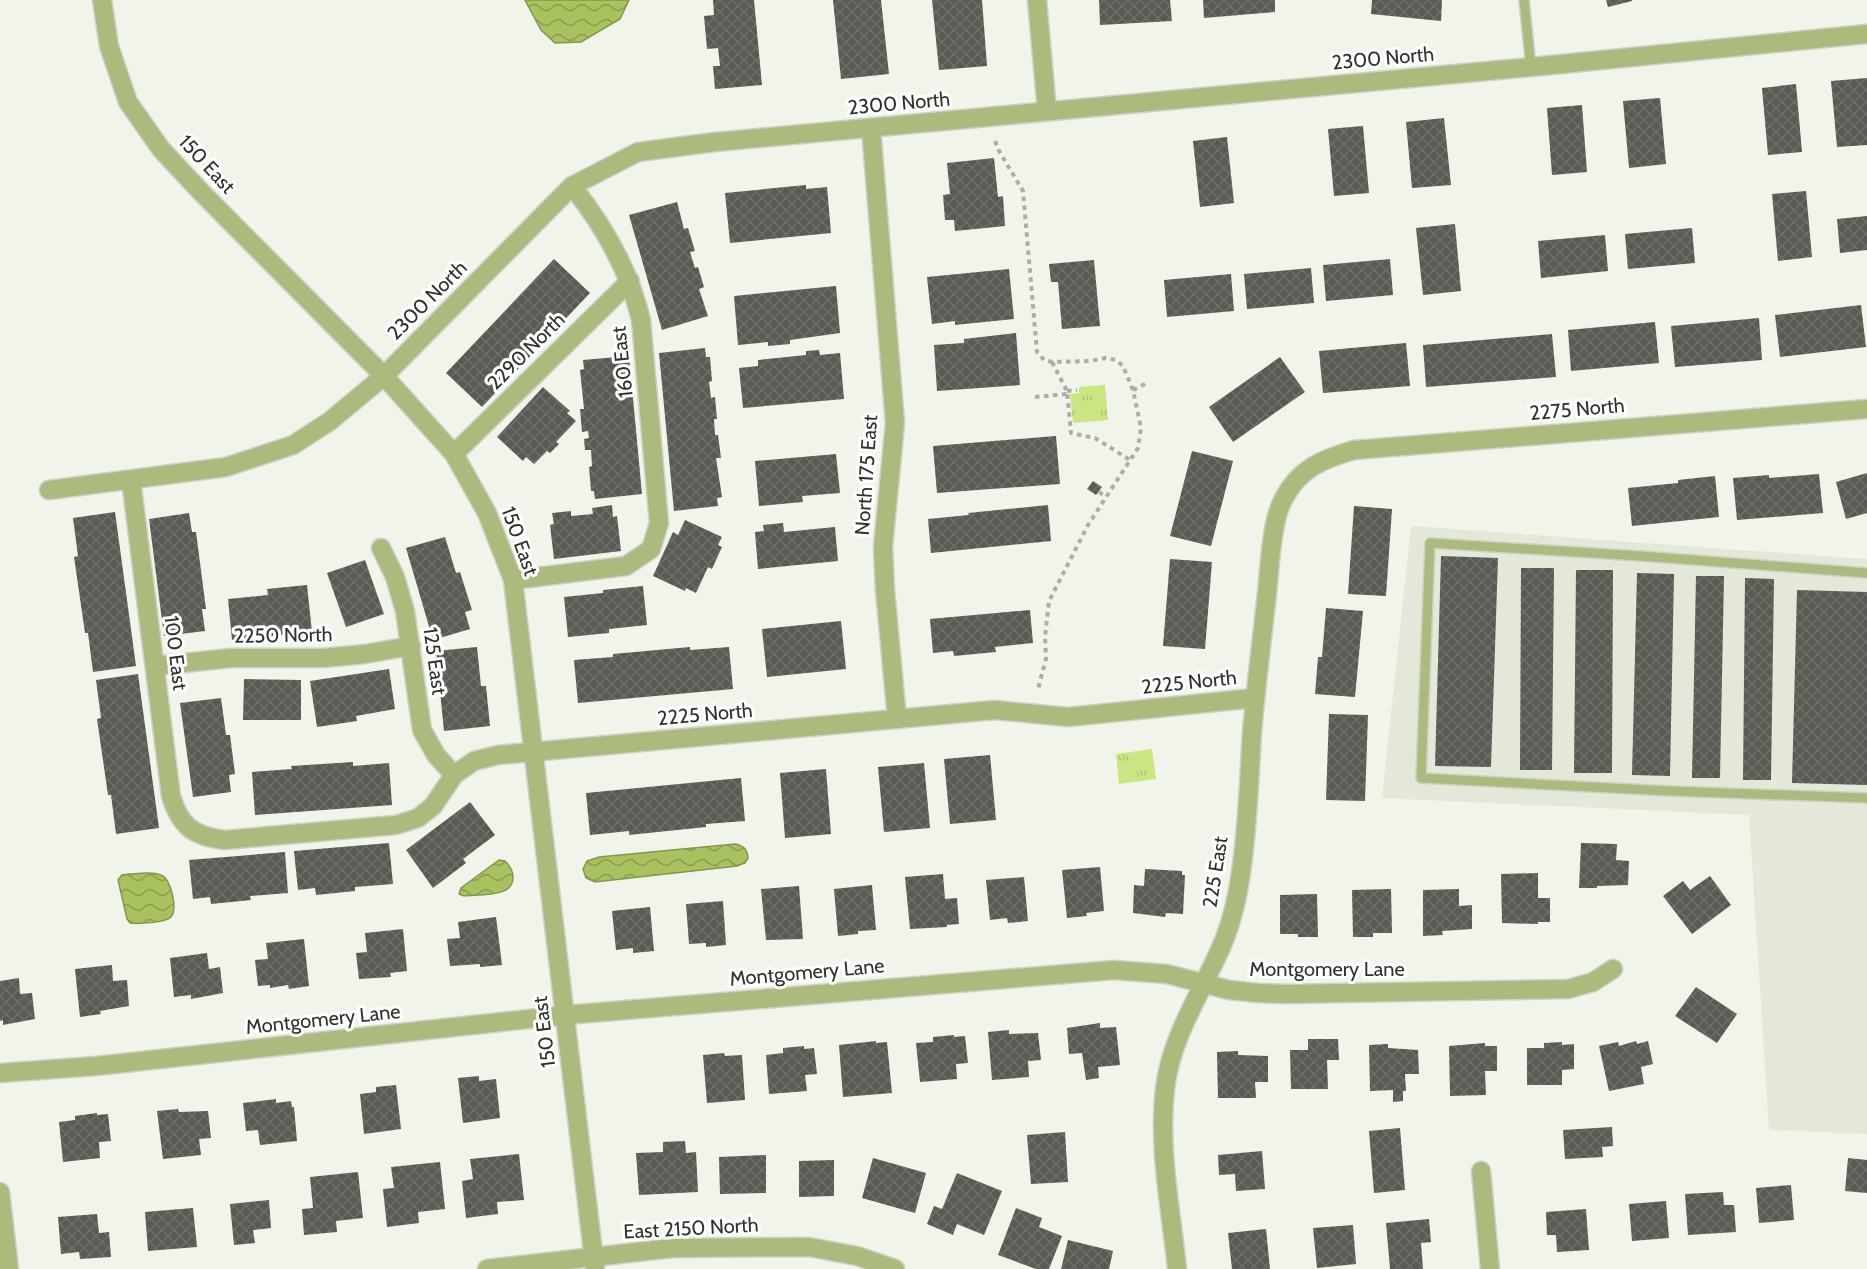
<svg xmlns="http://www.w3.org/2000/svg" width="1867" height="1269" viewBox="0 0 1867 1269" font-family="Cabin,sans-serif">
  <defs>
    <pattern id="park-tufts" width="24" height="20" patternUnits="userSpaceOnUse" patternTransform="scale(1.5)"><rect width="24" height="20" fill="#cce583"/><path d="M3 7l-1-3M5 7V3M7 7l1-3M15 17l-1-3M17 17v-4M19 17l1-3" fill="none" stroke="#b0c571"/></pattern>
    <pattern id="water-waves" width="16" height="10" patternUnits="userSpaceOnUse" patternTransform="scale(1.5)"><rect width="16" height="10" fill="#a9c15e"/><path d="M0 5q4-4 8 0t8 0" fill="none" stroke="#8a9d4e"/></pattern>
    <pattern id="building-cross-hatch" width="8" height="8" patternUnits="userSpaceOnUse" patternTransform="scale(1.5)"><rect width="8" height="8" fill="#585a53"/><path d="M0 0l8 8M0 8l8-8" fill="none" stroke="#6d6f69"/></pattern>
  </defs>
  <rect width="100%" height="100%" fill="#f1f4eb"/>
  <!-- built -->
  <path fill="#e3e8d8" d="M1411 526 1867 559V1134L1769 1130 1749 815 1382 798Z"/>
  <!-- park -->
  <g fill="url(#park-tufts)">
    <path d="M1105 385 1108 420 1073 423 1070 394 1079 393V387Z"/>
    <path d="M1152 749 1156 779 1119 784 1116 754Z"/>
  </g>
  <!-- water -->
  <g fill="url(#water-waves)" stroke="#85964f" stroke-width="1.5">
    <path d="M525 0H629L620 19 581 42 555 43 541 30Z"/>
    <path d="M735 844C744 846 747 849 748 858L745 863 737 866 595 882 586 878 583 869 587 861 599 857Z"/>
    <path d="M499 860 505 861C509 865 513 871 513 877 514 898 479 894 464 896L459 894 461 888Z"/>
    <path d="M129 874C138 874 152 871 161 875 171 879 178 909 171 917 165 923 139 924 130 923L127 919 118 880 122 875Z"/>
  </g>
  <!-- building -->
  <g fill="url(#building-cross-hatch)">
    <path d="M713 0H754L762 85 715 89 713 66H720L718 48 707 49 704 16 714 15Z"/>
    <path d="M833 0H881L889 74 841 79Z"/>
    <path d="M932 0H982L987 66 939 70Z"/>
    <path d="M1099 0H1170L1172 21 1100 25Z"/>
    <path d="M1203 0H1275V12L1204 18Z"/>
    <path d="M1372 0H1442L1441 21 1371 14Z"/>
    <path d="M1606 0H1632V1L1608 7Z"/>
    <path d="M1867 78V145L1837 147 1831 81Z"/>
    <path d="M1796 84 1802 152 1768 155 1762 88Z"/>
    <path d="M1660 98 1666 164 1629 168 1623 101Z"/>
    <path d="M1582 105 1587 172 1552 175 1547 108Z"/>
    <path d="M1444 118 1451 185 1412 188 1406 122Z"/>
    <path d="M1363 126 1369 193 1334 196 1328 129Z"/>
    <path d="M1227 137 1234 203 1200 207 1193 141Z"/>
    <path d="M994 158 998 197 1003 196 1005 226 955 231 954 220H945L943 195 950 194 947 163Z"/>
    <path d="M806 185V189L827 187 831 233 730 243 725 193Z"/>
    <path d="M1806 191 1812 257 1778 261 1772 194Z"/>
    <path d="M677 202 684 229 688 228 695 251 690 252 695 268 698 267 704 287 699 289 708 316 662 330 629 215Z"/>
    <path d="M1867 216V250L1840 253 1837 219Z"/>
    <path d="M1455 224 1461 291 1423 295 1416 228Z"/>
    <path d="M1692 228 1695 263 1628 269 1625 234Z"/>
    <path d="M1605 235 1608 271 1541 278 1538 241Z"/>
    <path d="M554 259 590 293 482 407 446 373Z"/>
    <path d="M1390 259 1393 295 1326 301 1323 265Z"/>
    <path d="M1094 260 1100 326 1062 329 1058 282H1051L1049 264Z"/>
    <path d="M1311 268 1314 303 1247 309 1244 274Z"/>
    <path d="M1009 269 1014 319 955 325V321L932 324 927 277Z"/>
    <path d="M1231 274 1234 311 1167 317 1164 280Z"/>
    <path d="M836 286 840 333 790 340V344L768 346V342L738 345 734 296Z"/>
    <path d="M1861 305 1866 347 1780 357 1775 315Z"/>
    <path d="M1759 318 1762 360 1675 367 1671 326Z"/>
    <path d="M1655 322 1659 363 1571 371 1568 330Z"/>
    <path d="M1016 333 1020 385 937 391 934 345 964 343V339Z"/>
    <path d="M1552 334 1556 377 1426 387 1423 345Z"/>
    <path d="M1406 343 1410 386 1323 393 1319 351Z"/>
    <path d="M705 348 706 357H710L712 381 709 382 711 398 715 397 717 419H714L715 435H718L721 458H716L722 497 717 498 718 506 674 511 659 353Z"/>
    <path d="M819 350 820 355 840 353 844 399 743 408 739 368 758 366V360L806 355V351Z"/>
    <path d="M629 356 642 494 595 499 594 491H591L589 467 592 466 591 450H585L584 439 589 438 588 431 582 432 580 409H584L580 370 584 369 583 360Z"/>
    <path d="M1280 357 1305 392 1233 442 1209 407Z"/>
    <path d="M543 387 570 411 567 413 576 421 556 442 559 444 550 453 547 451 534 464 526 457 523 461 497 437Z"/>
    <path d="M1056 436 1060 484 937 493 933 446Z"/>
    <path d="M1192 451 1233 461 1211 546 1170 536Z"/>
    <path d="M836 454 840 493 802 496 803 502 759 506 755 461Z"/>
    <path d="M1867 473V513L1846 519 1836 482Z"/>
    <path d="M1819 474 1823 513 1737 520 1733 478 1769 475V478Z"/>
    <path d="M1715 476 1719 517 1632 526 1628 488 1678 483V480Z"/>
    <path d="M1093 481 1102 487 1096 495 1087 489Z"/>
    <path d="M612 505 613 517 617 516 621 551 554 559 550 525 554 524 552 513 571 511V516L593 514 592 508Z"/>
    <path d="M1048 505 1051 541 931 553 928 519 969 515 968 513Z"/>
    <path d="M1354 506 1392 509 1386 596 1348 594Z"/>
    <path d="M115 512 136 666 93 672 88 633H85L74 557 78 556 73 518Z"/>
    <path d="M189 513 192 532H196L206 609H202L205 631 164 636 149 519Z"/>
    <path d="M685 520 722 537 718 545 722 547 712 569 708 567 696 593 686 588 685 591 653 576 673 532 678 535Z"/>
    <path d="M783 523 784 532 835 527 838 561 758 569 755 532 764 531 763 525Z"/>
    <path d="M445 537 456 573 460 572 472 610 465 612 470 629 433 640 406 548Z"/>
    <path d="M1441 556 1498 558 1491 767 1435 766Z"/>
    <path d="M1170 559 1212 562 1205 649 1163 646Z"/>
    <path d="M365 560 384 614 346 627 327 573Z"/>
    <path d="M1521 568H1554L1552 770H1520Z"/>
    <path d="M1576 570H1613L1612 773H1574Z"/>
    <path d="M1637 573 1674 574 1670 776 1632 775Z"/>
    <path d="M1696 576H1724L1720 778H1692Z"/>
    <path d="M1745 578 1774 579 1771 780H1743Z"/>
    <path d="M307 585 312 632 232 640 228 599 268 595 267 589Z"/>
    <path d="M643 586 647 625 609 629V633L568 637 564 597 603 593V590Z"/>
    <path d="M1797 590 1867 592V785L1792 783Z"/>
    <path d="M1326 608 1363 611 1355 697 1315 694 1318 657H1322Z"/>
    <path d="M1030 610 1033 643 995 647 996 652 954 656 953 651 933 653 930 619Z"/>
    <path d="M841 621 846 669 767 677 762 629Z"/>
    <path d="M477 647 481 686H486L490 726 444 731 436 651Z"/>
    <path d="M690 647V650L729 647 733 689 578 703 574 660 613 657V654Z"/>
    <path d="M389 669 395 709 356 716 357 721 317 727 310 681Z"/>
    <path d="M138 674 159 828 116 834 111 795H108L97 719 101 718 96 680Z"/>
    <path d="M244 679 301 680V720H243Z"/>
    <path d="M221 698 226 735H230L235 774 229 775 231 792 193 797 180 703Z"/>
    <path d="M1329 714 1368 715 1365 801 1326 800Z"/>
    <path d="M990 755 996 820 950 824 944 759Z"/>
    <path d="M353 762V766L389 763 392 805 255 815 252 772 292 769 291 766Z"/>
    <path d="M924 763 930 828 884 832 878 767Z"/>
    <path d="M826 769 831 834 785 838 780 773Z"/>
    <path d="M741 778 745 821 706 824V827L629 835V831L590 835 586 793Z"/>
    <path d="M470 802 495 835 463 859 466 863 433 888 406 850Z"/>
    <path d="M389 843 393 884 355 887V891L316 895 315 888 298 890 294 851Z"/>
    <path d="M1581 843 1617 844 1616 860 1629 861 1628 885 1597 886V888H1579Z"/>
    <path d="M285 852 288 893 250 896 251 900 211 904 210 897 193 899 189 860Z"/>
    <path d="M1100 867 1104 911 1086 913 1087 916 1067 918 1062 870Z"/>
    <path d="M1145 869 1182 871V875H1185L1183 914 1166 913 1165 917 1133 913 1134 885 1144 886Z"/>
    <path d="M1538 873V898H1550V922H1538V924L1502 923 1501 874Z"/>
    <path d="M943 874 945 899 957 898 959 924 947 925V927L910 929 905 877Z"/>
    <path d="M1710 876 1731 905 1692 934 1663 896 1683 881 1690 890Z"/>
    <path d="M1024 877 1028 921 1008 923 1007 918 990 920 986 880Z"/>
    <path d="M872 885 876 930 858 931V934L838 936 834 889Z"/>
    <path d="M799 886 803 939 766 940 761 889Z"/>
    <path d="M1391 889 1392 933H1373V937H1353L1352 890Z"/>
    <path d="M1459 889V906L1472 905V929L1442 931 1443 935 1423 936V890Z"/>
    <path d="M1317 894 1318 937H1298V934H1280V895Z"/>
    <path d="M723 901 726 945 706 947V943L689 944 686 904Z"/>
    <path d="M650 907 654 951 633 953V948L616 950 612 911Z"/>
    <path d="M496 917 502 965 480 967V964L450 966 447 939 460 938 458 922Z"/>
    <path d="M403 929 407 971 390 973 391 977 359 979 356 953 367 952 365 933Z"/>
    <path d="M304 939 309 986 289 989 288 985 270 988V985L258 986 255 960 268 959 266 943Z"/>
    <path d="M207 953 209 969 220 967 223 993 191 999V995L174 997 170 958Z"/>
    <path d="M112 965 113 981 127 980 129 1006 100 1011 101 1014 80 1017 75 969Z"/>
    <path d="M19 978 20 994 32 993 35 1019 3 1025V1020L0 1021V981Z"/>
    <path d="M1696 987 1737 1014 1717 1043 1675 1016Z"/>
    <path d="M1100 1023V1028L1116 1027 1120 1065 1098 1067 1099 1078 1086 1080 1082 1053 1069 1054 1067 1028Z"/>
    <path d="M1009 1030V1034L1038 1033 1041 1060 1028 1061 1029 1077 992 1080 988 1032Z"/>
    <path d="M954 1035V1037L965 1036 968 1063 956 1064 957 1079 920 1082 916 1043 933 1042V1037Z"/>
    <path d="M1308 1039H1338L1339 1060H1327L1328 1089H1291L1290 1050H1308Z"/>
    <path d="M876 1041V1043L887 1042 892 1093 843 1097 839 1045Z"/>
    <path d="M1636 1041 1637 1044 1648 1041 1653 1064 1641 1067 1644 1084 1609 1091 1599 1046 1618 1042 1619 1046Z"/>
    <path d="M1562 1042V1045L1574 1044V1069L1562 1070V1085H1527V1048H1544V1043Z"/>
    <path d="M1485 1043V1046H1497V1071H1485L1486 1095 1450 1096 1449 1046Z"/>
    <path d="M1388 1044V1048L1418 1050 1419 1074H1405L1406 1091H1403V1101L1393 1102V1090L1370 1091 1369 1045Z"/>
    <path d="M804 1046V1049L814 1048 817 1074 805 1075 807 1091 769 1094 766 1055 783 1053V1048Z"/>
    <path d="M1238 1051V1055L1268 1056V1082H1255L1256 1098H1218L1217 1052Z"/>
    <path d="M724 1053 725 1056 742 1055 745 1100 707 1103 703 1055Z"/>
    <path d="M479 1076V1081L496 1079 500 1118 463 1123 458 1078Z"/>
    <path d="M396 1085 401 1129 364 1134 360 1094 376 1092V1087Z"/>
    <path d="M276 1099V1103L291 1101 292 1107H294L297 1141 260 1145 258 1130 246 1131 243 1103Z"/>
    <path d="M178 1109 179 1112 208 1111 211 1138 199 1139 201 1155 163 1159 157 1111Z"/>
    <path d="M97 1113V1115L108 1114 111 1141 99 1142 100 1158 63 1162 59 1122 75 1120V1116Z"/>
    <path d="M1612 1127 1613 1146 1602 1147 1603 1157 1565 1159 1563 1130Z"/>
    <path d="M1400 1128 1405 1190 1374 1193 1369 1131Z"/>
    <path d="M1065 1132 1068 1182 1031 1184 1027 1135Z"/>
    <path d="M685 1141 686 1153 696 1152 698 1192 639 1195 636 1153 663 1152V1142Z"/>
    <path d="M1262 1151 1265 1189 1236 1191 1235 1174 1219 1175 1218 1155Z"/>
    <path d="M519 1154 524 1200 497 1202 498 1214 466 1218 462 1181 473 1179 470 1159Z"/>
    <path d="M766 1155V1193L720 1194 719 1157Z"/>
    <path d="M873 1158 926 1173 915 1213 862 1198Z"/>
    <path d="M1848 1158 1867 1160V1193L1845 1191Z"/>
    <path d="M834 1160V1196L799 1197V1161Z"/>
    <path d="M440 1162 445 1209 418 1212 419 1223 387 1227 383 1189 394 1188 391 1167Z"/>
    <path d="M358 1172 363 1218 336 1221 337 1232 304 1235 302 1209 313 1208 310 1177Z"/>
    <path d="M957 1173 1002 1191 984 1235 957 1224 953 1235 927 1224 934 1206 942 1209Z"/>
    <path d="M1791 1185 1794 1220 1759 1223 1756 1188Z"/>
    <path d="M1723 1192 1724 1205H1734L1736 1232 1688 1235 1685 1194Z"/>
    <path d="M269 1200 271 1228 253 1230 255 1243 234 1245 230 1204Z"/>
    <path d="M1666 1201 1669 1238 1632 1241 1629 1204Z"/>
    <path d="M193 1208 197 1247 148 1251 145 1212Z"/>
    <path d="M1016 1208 1042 1218 1039 1227 1062 1236 1049 1269H1036L998 1255Z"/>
    <path d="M1586 1209 1589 1250 1557 1252 1556 1235H1547L1546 1212Z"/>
    <path d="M97 1214 99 1233 109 1232 111 1257 80 1259 79 1252 61 1254 58 1217Z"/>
    <path d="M1429 1219 1431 1242 1421 1243 1423 1269H1390L1386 1223Z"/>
    <path d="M1353 1225 1356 1264 1317 1268 1313 1228Z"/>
    <path d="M1266 1229 1270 1269H1232L1228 1233Z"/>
    <path d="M1068 1240 1113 1251 1109 1269H1061Z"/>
  </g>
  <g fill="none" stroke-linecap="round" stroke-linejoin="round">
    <defs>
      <g id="service">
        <path d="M1524 0 1531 67"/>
        <path d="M1867 573 1640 556 1430 543 1421 778 1669 791 1867 798"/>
      </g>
      <g id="minor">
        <path d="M102 0 109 46 128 102 161 149 201 192 384 376 454 454 487 513 513 580 595 1269"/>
        <path d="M1037 0 1047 111"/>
        <path d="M871 128 895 423 883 547 885 590 897 719"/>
        <path d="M454 454 630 281"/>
        <path d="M131 480 171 796C180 826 193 836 224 840L396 825 418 818 433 806 454 775 474 761 498 755 995 710 1068 717 1255 698"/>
        <path d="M49 490 226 467 293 445 330 421 384 376 572 186 638 152 715 142 1531 67 1867 34"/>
        <path d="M381 548 395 577 405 611 422 730 436 755 454 775"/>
        <path d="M513 580 626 566 651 549 659 523 641 320C629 269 604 226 572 186"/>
        <path d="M155 666 231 658H323L365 654 411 646"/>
        <path d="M0 1073 96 1066 565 1015 1114 970 1167 974 1229 990 1258 993 1286 994 1568 989 1593 982 1613 969"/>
        <path d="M1481 1171 1490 1269"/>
        <path d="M0 1192 9 1269"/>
        <path d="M487 1269 673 1248 809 1247 857 1256 895 1269"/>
        <path d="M1177 1269C1171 1210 1158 1148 1165 1089 1171 1034 1205 988 1225 938 1233 917 1238 894 1241 872 1248 826 1249 779 1252 732 1256 686 1262 639 1267 593 1270 567 1271 523 1283 500 1299 468 1323 459 1354 450L1867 409"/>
      </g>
    </defs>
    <!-- service casing -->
    <use href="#service" stroke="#ced1c9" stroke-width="12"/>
    <!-- minor casing -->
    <use href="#minor" stroke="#ced1c9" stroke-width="21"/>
    <!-- path -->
    <g stroke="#abada6" stroke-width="4" stroke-dasharray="4.5 4.5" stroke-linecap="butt">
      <path d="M995 141 999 151 1023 191 1037 352 1044 360 1052 362 1090 361 1105 358 1116 360 1123 366 1133 390 1141 428 1138 448 1088 525 1049 601 1045 637 1046 659 1038 689"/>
      <path d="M1052 362 1067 391 1071 433 1095 438 1130 460"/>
      <path d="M1133 390 1149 382"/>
      <path d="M1067 391 1077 390"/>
      <path d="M1035 397 1067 394"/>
      <path d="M1099 492 1106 497"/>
    </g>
    <!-- service -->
    <use href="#service" stroke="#aabb7d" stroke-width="9"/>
    <!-- minor -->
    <use href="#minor" stroke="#aabb7d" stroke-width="18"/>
  </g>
  <g text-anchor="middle" stroke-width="6" stroke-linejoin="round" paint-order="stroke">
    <!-- street labels -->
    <g font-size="20" fill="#30312d" stroke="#fff">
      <text transform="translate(1383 58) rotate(-5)" y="7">2300 North</text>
      <text transform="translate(899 103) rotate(-5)" y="7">2300 North</text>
      <text transform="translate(207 164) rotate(47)" y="7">150 East</text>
      <text transform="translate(427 300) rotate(-45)" y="7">2300 North</text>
      <text transform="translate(526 351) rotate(-45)" y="7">2290 North</text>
      <text transform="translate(622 362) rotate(-96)" y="7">160 East</text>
      <text transform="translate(1577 409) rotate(-5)" y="7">2275 North</text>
      <text transform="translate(866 475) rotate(-86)" y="7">North 175 East</text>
      <text transform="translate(520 541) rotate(70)" y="7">150 East</text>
      <text transform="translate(283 635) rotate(-1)" y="7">2250 North</text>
      <text transform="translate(176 653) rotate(83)" y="7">100 East</text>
      <text transform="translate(435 661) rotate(82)" y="7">125 East</text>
      <text transform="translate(1189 682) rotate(-6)" y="7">2225 North</text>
      <text transform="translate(705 714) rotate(-5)" y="7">2225 North</text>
      <text transform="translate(1215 872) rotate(-81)" y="7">225 East</text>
      <text x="1327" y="976">Montgomery Lane</text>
      <text transform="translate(807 972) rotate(-5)" y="7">Montgomery Lane</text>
      <text transform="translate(323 1019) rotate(-6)" y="7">Montgomery Lane</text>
      <text transform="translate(544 1032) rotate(-97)" y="7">150 East</text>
      <text transform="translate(691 1228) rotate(-3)" y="7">East 2150 North</text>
    </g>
  </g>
</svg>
